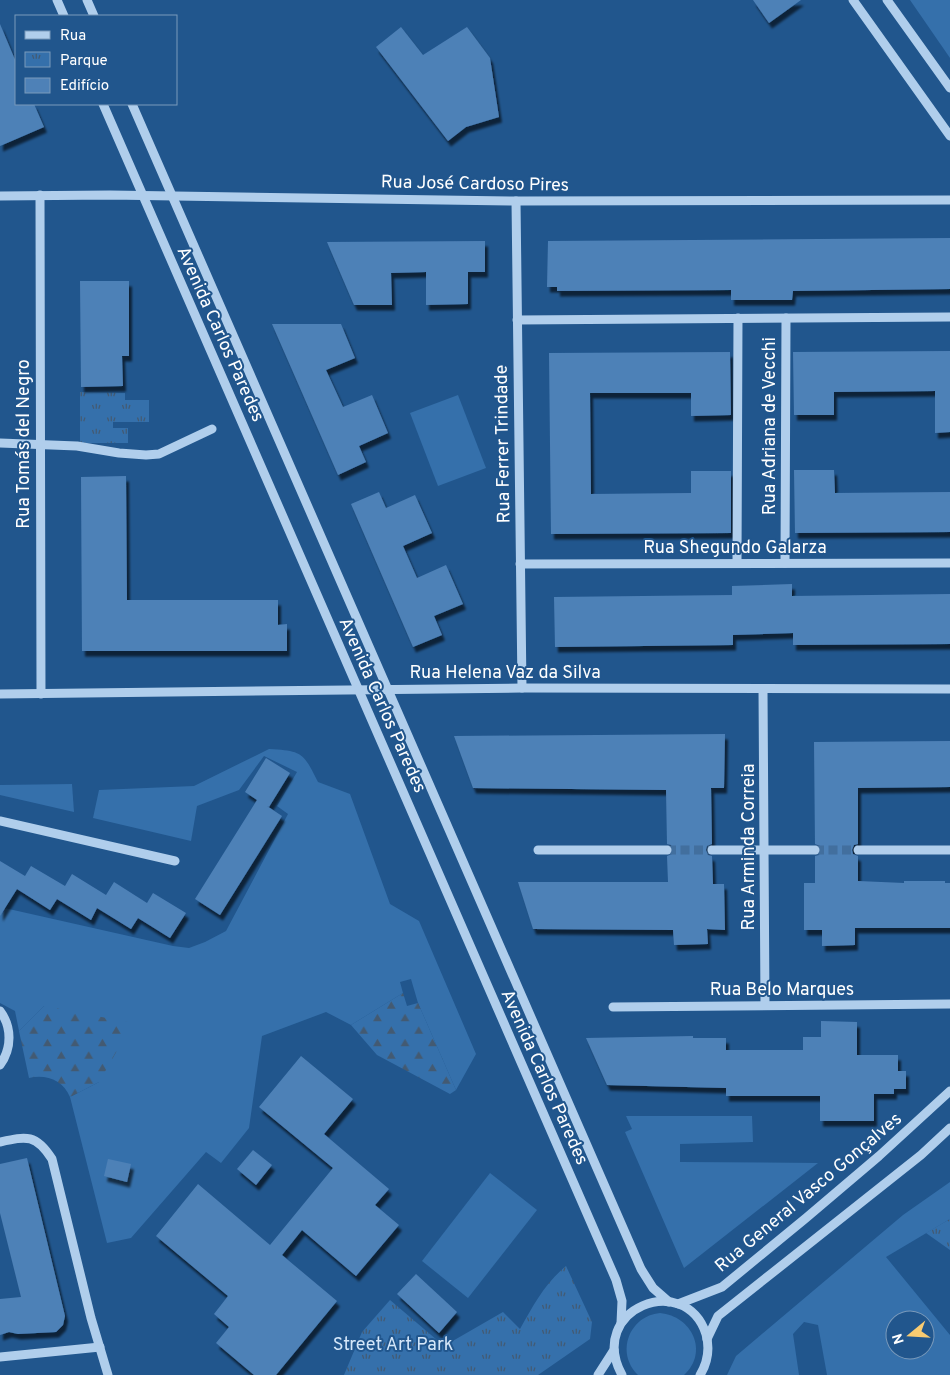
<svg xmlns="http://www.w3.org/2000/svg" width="950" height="1375" viewBox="0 0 950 1375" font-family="Overpass,sans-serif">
  <defs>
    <pattern id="forest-firs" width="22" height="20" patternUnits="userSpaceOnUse" patternTransform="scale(1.25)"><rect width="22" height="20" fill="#3570ab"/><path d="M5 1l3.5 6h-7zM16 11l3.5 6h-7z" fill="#435a72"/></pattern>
    <pattern id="park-tufts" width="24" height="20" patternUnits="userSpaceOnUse" patternTransform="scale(1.25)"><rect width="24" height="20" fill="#3570ab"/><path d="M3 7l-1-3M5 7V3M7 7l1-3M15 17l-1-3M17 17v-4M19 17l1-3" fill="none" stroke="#435a72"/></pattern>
    <filter id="shadow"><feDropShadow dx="3" dy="5.5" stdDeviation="1" flood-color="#0009"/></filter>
  </defs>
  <rect width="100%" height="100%" fill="#21568d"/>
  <!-- green -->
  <g fill="#3570ab" fill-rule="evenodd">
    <path d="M910 0H950V58Z"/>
    <path d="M458 395 486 468 438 486 410 413Z"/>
    <path d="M269 749C302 751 303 752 318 782L350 794 390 904 419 921 476 1054 456 1090 418 1003 411 979 400 982 403 993 351 1025 326 1012 262 1036 249 1128 221 1163 206 1152 131 1238 107 1243 70 1097 99 1082 44 1006 19 1031 15 1011 0 1003V907L173 946 189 948 205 942 226 931 288 814 277 806 297 772 264 756 239 790 197 806 191 841 93 818 99 790 194 786Z"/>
    <path d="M72 784 74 812 0 795V785Z"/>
    <path d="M626 1116H752L753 1142 680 1144V1162L818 1163 684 1268 625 1132 632 1129Z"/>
    <path d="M490 1173 537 1210 468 1298 422 1261Z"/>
    <path d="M950 1182V1219L886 1257 950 1335V1375H827L818 1325 804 1322 793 1334 799 1375H727L736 1356 903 1215ZM895 1320H925V1350H895Z"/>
    <path d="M660 1313C692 1316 709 1352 684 1375H638C615 1353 629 1316 660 1313Z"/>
  </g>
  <!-- forest -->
  <g fill="url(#forest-firs)">
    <path d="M403 993 407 1006 418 1003 456 1090 450 1094 377 1055 351 1025Z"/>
    <path d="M44 1006 133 1023 99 1082 70 1097C63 1080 46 1074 29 1078L19 1031Z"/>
  </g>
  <!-- park -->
  <g fill="url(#park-tufts)">
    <path d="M80 392 125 393V400H149V422H113V428H128V443H80Z"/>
    <path d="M950 1219V1250L926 1233Z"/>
    <path d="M566 1266 592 1322 590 1339 538 1375H344L362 1332 390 1300 444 1346 503 1312 520 1329C533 1306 545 1283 566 1266Z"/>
  </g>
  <!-- building -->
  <g fill="#4e81b7" filter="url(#shadow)">
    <path d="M753 0H801L769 23Z"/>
    <path d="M0 24 16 62V104H34L44 127 0 146Z"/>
    <path d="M401 27 423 55 467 27 490 58 499 117 466 127 448 141 376 47Z"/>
    <path d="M950 238V289L793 291 792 300H731V290L557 291V287H547L548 241Z"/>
    <path d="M485 241V272H468V304L426 305V272L391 273 392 305H354L327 242Z"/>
    <path d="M80 281H129V356H122L123 386 81 387Z"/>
    <path d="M272 324H341L355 358 326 370 343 407 372 395 388 433 359 446 366 462 338 475Z"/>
    <path d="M950 351V432L935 433V391L834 392V415H794L793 352Z"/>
    <path d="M730 352 731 415 691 416V393H590L591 494 691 493V471H731V533L551 534 549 353Z"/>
    <path d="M794 470H834L835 493 950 492V532L795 533Z"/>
    <path d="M126 476 127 600H278V625L287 624V651H82L81 477Z"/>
    <path d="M379 492 386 508 415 495 432 533 403 546 417 578 446 565 463 604 434 616 442 635 413 647 351 504Z"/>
    <path d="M792 584V596L950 594V644L793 645V633L733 635V645L555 647 554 597 732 595V586Z"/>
    <path d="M725 734 724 788H711L712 844 707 846 706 850 708 855 712 856 713 884H724L725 930 707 929 708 944 674 945 673 930 533 929 518 882H668L667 856 672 854 673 850 671 845 667 844 666 790 473 788 454 736Z"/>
    <path d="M950 741V787L858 788V844L854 845 852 850 853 854 858 856V881L904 883V881H945V883H950V928H855V945L822 946V930H804V883H815V856L819 855 821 850 820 846 815 844 814 742Z"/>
    <path d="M266 758 290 773 269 807 267 806 282 816 220 915 195 899 257 800 245 792Z"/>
    <path d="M0 861 25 876 31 866 65 886 72 874 106 895 114 882 147 903 153 893 186 913 170 938 138 918 131 929 97 908 91 920 57 899 50 910 17 889 0 916Z"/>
    <path d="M821 1021 857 1022V1055H898V1071H906V1089H894V1094H874V1121H820V1096H726V1088L607 1085 586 1038 693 1036V1038H726V1050H803V1037H821Z"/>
    <path d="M301 1056 353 1099 324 1134 389 1189 375 1205 399 1225 356 1276 302 1230 282 1255 337 1301 276 1375H254L216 1343 229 1327 214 1314 228 1296 156 1236 198 1184 270 1245 333 1168 259 1107Z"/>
    <path d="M253 1150 272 1165 256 1185 237 1169Z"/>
    <path d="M27 1158 65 1316 63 1325 56 1332 18 1334 9 1332 0 1335V1299L21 1297 0 1213V1164Z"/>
    <path d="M108 1159 131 1164 127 1182 104 1176Z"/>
    <path d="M416 1274 457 1312 439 1333 397 1294Z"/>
  </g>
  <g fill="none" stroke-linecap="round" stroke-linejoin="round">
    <!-- minor-tunnel -->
    <g stroke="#426f9e" stroke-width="9" stroke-dasharray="9 4.5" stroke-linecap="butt">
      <path d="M667 850H712"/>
      <path d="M815 850H858"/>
    </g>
    <!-- minor -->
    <g stroke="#b0ceec" stroke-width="9">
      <path d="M57 0 64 16"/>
      <path d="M87 0 94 16"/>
      <path d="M853 0 950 136"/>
      <path d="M887 0 950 88"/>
      <path d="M103 104 616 1280 622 1301 621 1323"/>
      <path d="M132 104 641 1269 653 1288 669 1302"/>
      <path d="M40 195 41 694"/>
      <path d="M0 196 110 195 516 201 950 200"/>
      <path d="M516 201 522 688"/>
      <path d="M517 320 950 317"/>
      <path d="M0 443 77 446 119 453 146 455 159 454 212 429"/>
      <path d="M737 563 738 318"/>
      <path d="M785 563 786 318"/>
      <path d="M520 564 950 563"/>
      <path d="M763 689 765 1005"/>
      <path d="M0 694 522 688 950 689"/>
      <path d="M0 821 175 861"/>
      <path d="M538 850H667"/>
      <path d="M712 850H815"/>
      <path d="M858 850H950"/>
      <path d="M613 1007 950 1004"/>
      <path d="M0 1011C12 1027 12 1048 0 1065"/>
      <path d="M0 1142C27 1136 36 1134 52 1159L91 1318 108 1375"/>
      <path d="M678 1304 722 1287 806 1218 879 1156 950 1091"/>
      <path d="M707 1339 718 1316 921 1155 950 1128"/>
      <path d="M0 1357 100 1347"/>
      <path d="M598 1375 614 1350"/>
      <path d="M622 1375C586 1309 685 1270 706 1334 710 1349 708 1362 700 1375"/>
    </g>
  </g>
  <g text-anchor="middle" stroke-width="4" stroke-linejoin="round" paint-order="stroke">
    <!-- street labels -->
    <g font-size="18" fill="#fff" stroke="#21568d">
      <text transform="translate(475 183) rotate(1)" y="6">Rua José Cardoso Pires</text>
      <text transform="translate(221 334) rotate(66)" y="6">Avenida Carlos Paredes</text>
      <text transform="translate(769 426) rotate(-90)" y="6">Rua Adriana de Vecchi</text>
      <text transform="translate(23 444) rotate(-90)" y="6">Rua Tomás del Negro</text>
      <text transform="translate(502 444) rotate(-91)" y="6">Rua Ferrer Trindade</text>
      <text x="735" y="553">Rua Shegundo Galarza</text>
      <text x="505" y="678">Rua Helena Vaz da Silva</text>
      <text transform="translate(383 705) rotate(66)" y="6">Avenida Carlos Paredes</text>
      <text transform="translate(748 847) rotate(-90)" y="6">Rua Arminda Correia</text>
      <text x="782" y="995">Rua Belo Marques</text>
      <text transform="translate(545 1077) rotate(66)" y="6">Avenida Carlos Paredes</text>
      <text transform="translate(808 1192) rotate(-40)" y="6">Rua General Vasco Gonçalves</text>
    </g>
    <!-- park labels -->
    <g font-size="18" fill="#d5e7f9" stroke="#21568d">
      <text x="393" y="1350">Street Art Park</text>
    </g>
  </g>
  <!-- legend -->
  <rect x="15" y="15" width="162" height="90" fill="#21568d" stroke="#7a9abb"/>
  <rect x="25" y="31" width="25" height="8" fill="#b0ceec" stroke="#7a9abb"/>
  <text x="60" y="40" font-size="15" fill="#ffffff">Rua</text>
  <rect x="25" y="52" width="25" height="15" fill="url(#park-tufts)" stroke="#7a9abb"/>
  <text x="60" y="65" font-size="15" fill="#ffffff">Parque</text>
  <rect x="25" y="78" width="25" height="15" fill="#4e81b7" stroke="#7a9abb"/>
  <text x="60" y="90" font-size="15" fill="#ffffff">Edifício</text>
  <!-- north arrow -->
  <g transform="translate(910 1335) rotate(252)"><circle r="24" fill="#21568d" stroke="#7a9abb"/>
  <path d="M0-4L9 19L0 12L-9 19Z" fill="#f8cb71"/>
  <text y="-8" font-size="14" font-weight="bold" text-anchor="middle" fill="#ffffff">N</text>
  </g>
</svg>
